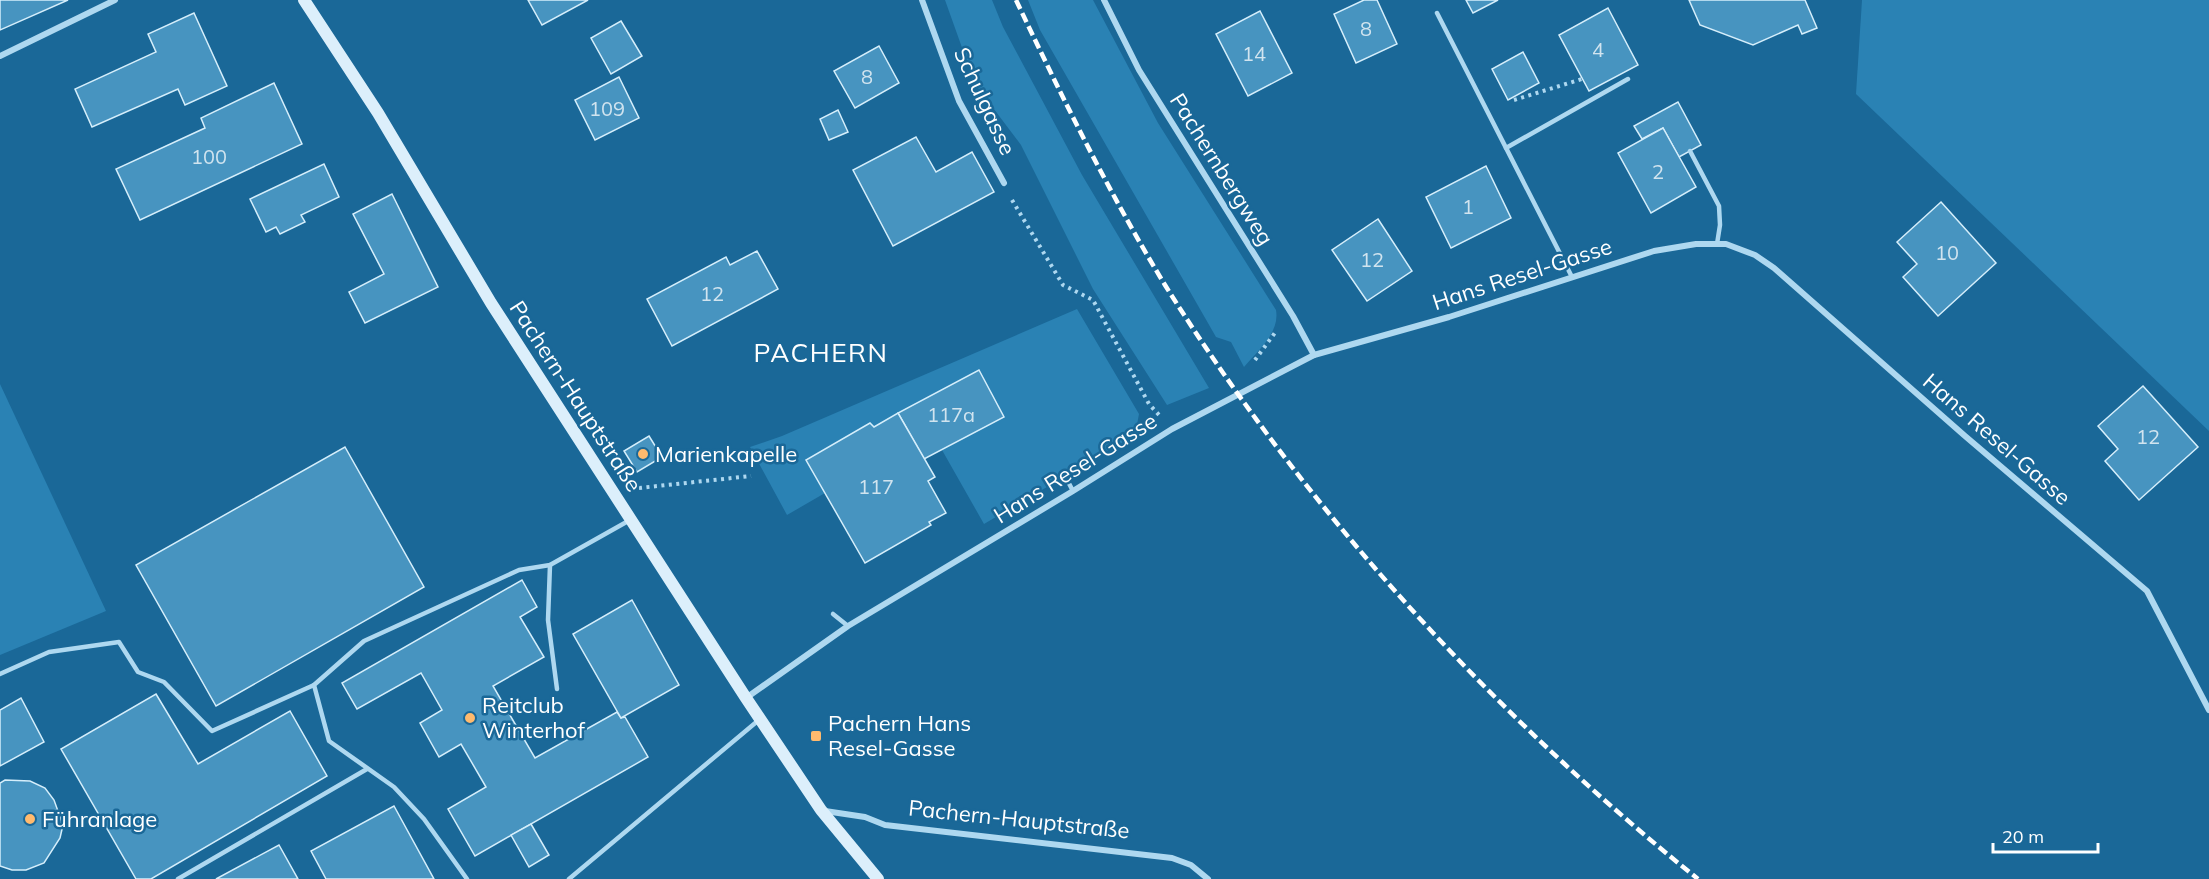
<svg xmlns="http://www.w3.org/2000/svg" width="2209" height="879" viewBox="0 0 2209 879" font-family="Mulish,sans-serif">
  <rect width="100%" height="100%" fill="#1a6898"/>
  <!-- green -->
  <g fill="#2a82b4">
    <path d="M945 0H992L1003 27 1082 175 1209 388 1167 405 1093 289 1021 145 975 84Z"/>
    <path d="M1028 0H1093L1158 123 1276 310C1280 333 1258 350 1244 367L1231 342 1216 337 1040 30Z"/>
    <path d="M1862 0H2209V431L1856 94Z"/>
    <path d="M1077 309 1139 414 1135 435 984 524 942 450 1003 417 979 370 874 427 870 423 806 460 825 493 787 515 750 447 782 436Z"/>
    <path d="M0 384 106 611 0 655Z"/>
  </g>
  <!-- building -->
  <g fill="#4794c0" stroke="#d5eefb" stroke-width="1.5">
    <path d="M0 0H68L0 30Z"/>
    <path d="M528 0H588L542 25Z"/>
    <path d="M1364 0H1377L1397 44 1356 63 1334 14Z"/>
    <path d="M1466 0H1498L1473 13Z"/>
    <path d="M1689 0H1805L1817 28 1802 34 1798 25 1753 45 1700 25Z"/>
    <path d="M1608 8 1638 65 1589 91 1559 35Z"/>
    <path d="M1260 11 1292 73 1248 96 1216 34Z"/>
    <path d="M194 13 227 86 185 105 178 89 92 127 75 89 156 52 148 34Z"/>
    <path d="M621 21 642 56 611 74 591 38Z"/>
    <path d="M879 46 899 83 855 108 834 71Z"/>
    <path d="M1523 52 1539 83 1508 100 1492 69Z"/>
    <path d="M619 77 639 118 595 140 575 100Z"/>
    <path d="M274 83 302 144 140 220 116 169 205 128 201 118Z"/>
    <path d="M1678 102 1701 145 1679 157 1663 128 1642 139 1634 126Z"/>
    <path d="M838 110 848 132 829 140 820 119Z"/>
    <path d="M1663 128 1696 187 1651 213 1618 153Z"/>
    <path d="M916 137 936 172 972 152 994 192 893 246 853 170Z"/>
    <path d="M324 164 339 197 301 215 305 222 280 234 276 227 266 232 250 199Z"/>
    <path d="M1486 166 1511 218 1451 248 1426 197Z"/>
    <path d="M392 194 438 287 365 323 349 292 384 274 353 214Z"/>
    <path d="M1941 202 1996 263 1938 316 1903 277 1917 264 1897 242Z"/>
    <path d="M1378 219 1412 271 1367 301 1332 250Z"/>
    <path d="M757 251 778 289 672 346 647 299 726 257 730 265Z"/>
    <path d="M979 370 1004 417 924 459 898 413Z"/>
    <path d="M2143 386 2198 447 2139 500 2105 461 2118 449 2098 426Z"/>
    <path d="M898 413 935 477 928 481 946 513 929 522 931 525 865 563 806 460 870 423 874 427Z"/>
    <path d="M649 436 662 457 637 472 624 451Z"/>
    <path d="M345 447 424 587 216 706 136 565Z"/>
    <path d="M522 580 537 607 520 617 544 657 493 686 535 758 617 712 621 718 625 717 648 757 475 856 448 809 486 787 461 744 439 757 420 723 442 710 421 673 357 709 342 683Z"/>
    <path d="M632 600 679 685 621 718 573 634Z"/>
    <path d="M156 694 198 764 290 711 327 776 151 879H136L61 749Z"/>
    <path d="M21 698 44 742 0 766V710Z"/>
    <path d="M5 780 30 781 45 788 54 800 63 825 60 838 44 863 26 870H12L0 866V783Z"/>
    <path d="M394 806 434 879H326L311 851Z"/>
    <path d="M531 824 549 855 529 867 511 835Z"/>
    <path d="M279 845 298 879H216Z"/>
  </g>
  <g fill="none" stroke-linecap="round" stroke-linejoin="round">
    <!-- path -->
    <g stroke="#aed8f0" stroke-width="4" stroke-dasharray="3 4.5" stroke-linecap="butt">
      <path d="M1514 100 1582 79"/>
      <path d="M1012 200 1063 285 1093 300 1149 404 1159 415"/>
      <path d="M1255 360 1277 330"/>
      <path d="M639 488 751 476"/>
    </g>
    <!-- service -->
    <g stroke="#aed8f0" stroke-width="4.5">
      <path d="M1437 13 1572 277"/>
      <path d="M1506 148 1628 79"/>
      <path d="M1690 151 1719 206 1720 225 1717 244"/>
      <path d="M1065 476 1073 491"/>
      <path d="M550 565 548 620 557 689"/>
      <path d="M833 614 848 626"/>
      <path d="M0 674 49 652 119 642 138 672 164 682 212 731 314 685"/>
      <path d="M178 879 367 769"/>
      <path d="M467 879 424 819 394 787 329 741 314 685 364 641 519 570 550 565 630 520"/>
      <path d="M569 879 760 719"/>
    </g>
    <!-- minor -->
    <g stroke="#aed8f0" stroke-width="6">
      <path d="M922 0 959 101 1004 183"/>
      <path d="M1104 0 1139 70 1293 316 1314 355"/>
      <path d="M0 56 115 0"/>
      <path d="M746 698 848 626 1073 491 1172 429 1314 355 1449 317 1654 251 1696 244H1726L1755 255 1774 268 1965 436 2147 591 2209 710"/>
      <path d="M825 811 865 817 885 825 1172 858 1191 865 1208 879"/>
    </g>
    <!-- secondary -->
    <path stroke="#dceffb" stroke-width="12" d="M304 0 378 113 491 303 746 698 821 810 878 879"/>
    <!-- rail -->
    <path stroke="#fff" stroke-width="4.5" stroke-dasharray="10 4.5" stroke-linecap="butt" d="M1016 0C1062 97 1109 193 1165 285 1306 510 1491 713 1698 879"/>
  </g>
  <!-- markers -->
  <g fill="#ffba6e" stroke="#1a6898" stroke-width="2">
    <circle cx="643" cy="454" r="6"/>
    <circle cx="470" cy="718" r="6"/>
    <rect x="810" y="730" width="12" height="12" rx="3"/>
    <circle cx="30" cy="819" r="6"/>
  </g>
  <g text-anchor="middle" stroke-width="5" stroke-linejoin="round" paint-order="stroke">
    <!-- number labels -->
    <g font-size="20" fill="#d1e4ef">
      <text x="1366" y="36">8</text>
      <text x="1598" y="57">4</text>
      <text x="1254" y="61">14</text>
      <text x="867" y="84">8</text>
      <text x="607" y="116">109</text>
      <text x="209" y="164">100</text>
      <text x="1658" y="179">2</text>
      <text x="1468" y="214">1</text>
      <text x="1947" y="260">10</text>
      <text x="1372" y="267">12</text>
      <text x="712" y="301">12</text>
      <text x="951" y="422">117a</text>
      <text x="2148" y="444">12</text>
      <text x="876" y="494">117</text>
    </g>
    <!-- street labels -->
    <g font-size="22" fill="#fff" stroke="#1a6898">
      <text transform="translate(985 101) rotate(65)" y="8">Schulgasse</text>
      <text transform="translate(1222 169) rotate(58)" y="8">Pachernbergweg</text>
      <text transform="translate(1522 274) rotate(-18)" y="8">Hans Resel-Gasse</text>
      <text transform="translate(576 396) rotate(57)" y="8">Pachern-Hauptstraße</text>
      <text transform="translate(1997 439) rotate(41)" y="8">Hans Resel-Gasse</text>
      <text transform="translate(1075 468) rotate(-32)" y="8">Hans Resel-Gasse</text>
      <text transform="translate(1019 819) rotate(6)" y="8">Pachern-Hauptstraße</text>
    </g>
    <!-- poi labels -->
    <g font-size="22" fill="#fff" stroke="#1a6898" text-anchor="start">
      <text x="655" y="462">Marienkapelle</text>
      <text x="482" y="713">Reitclub<tspan x="482" dy="25">Winterhof</tspan></text>
      <text x="828" y="731">Pachern Hans<tspan x="828" dy="25">Resel-Gasse</tspan></text>
      <text x="42" y="827">Führanlage</text>
    </g>
    <!-- quarter labels -->
    <g font-size="26" letter-spacing="1.5" fill="#fff" stroke="#1a6898">
      <text x="821" y="362">PACHERN</text>
    </g>
  </g>
  <!-- scale -->
  <path d="M1993 843v9h105v-9" fill="none" stroke="#ffffff" stroke-width="3"/>
  <text x="2002" y="843" font-size="18" fill="#ffffff" stroke="#1a6898" stroke-width="4.5" paint-order="stroke">20 m</text>
</svg>
